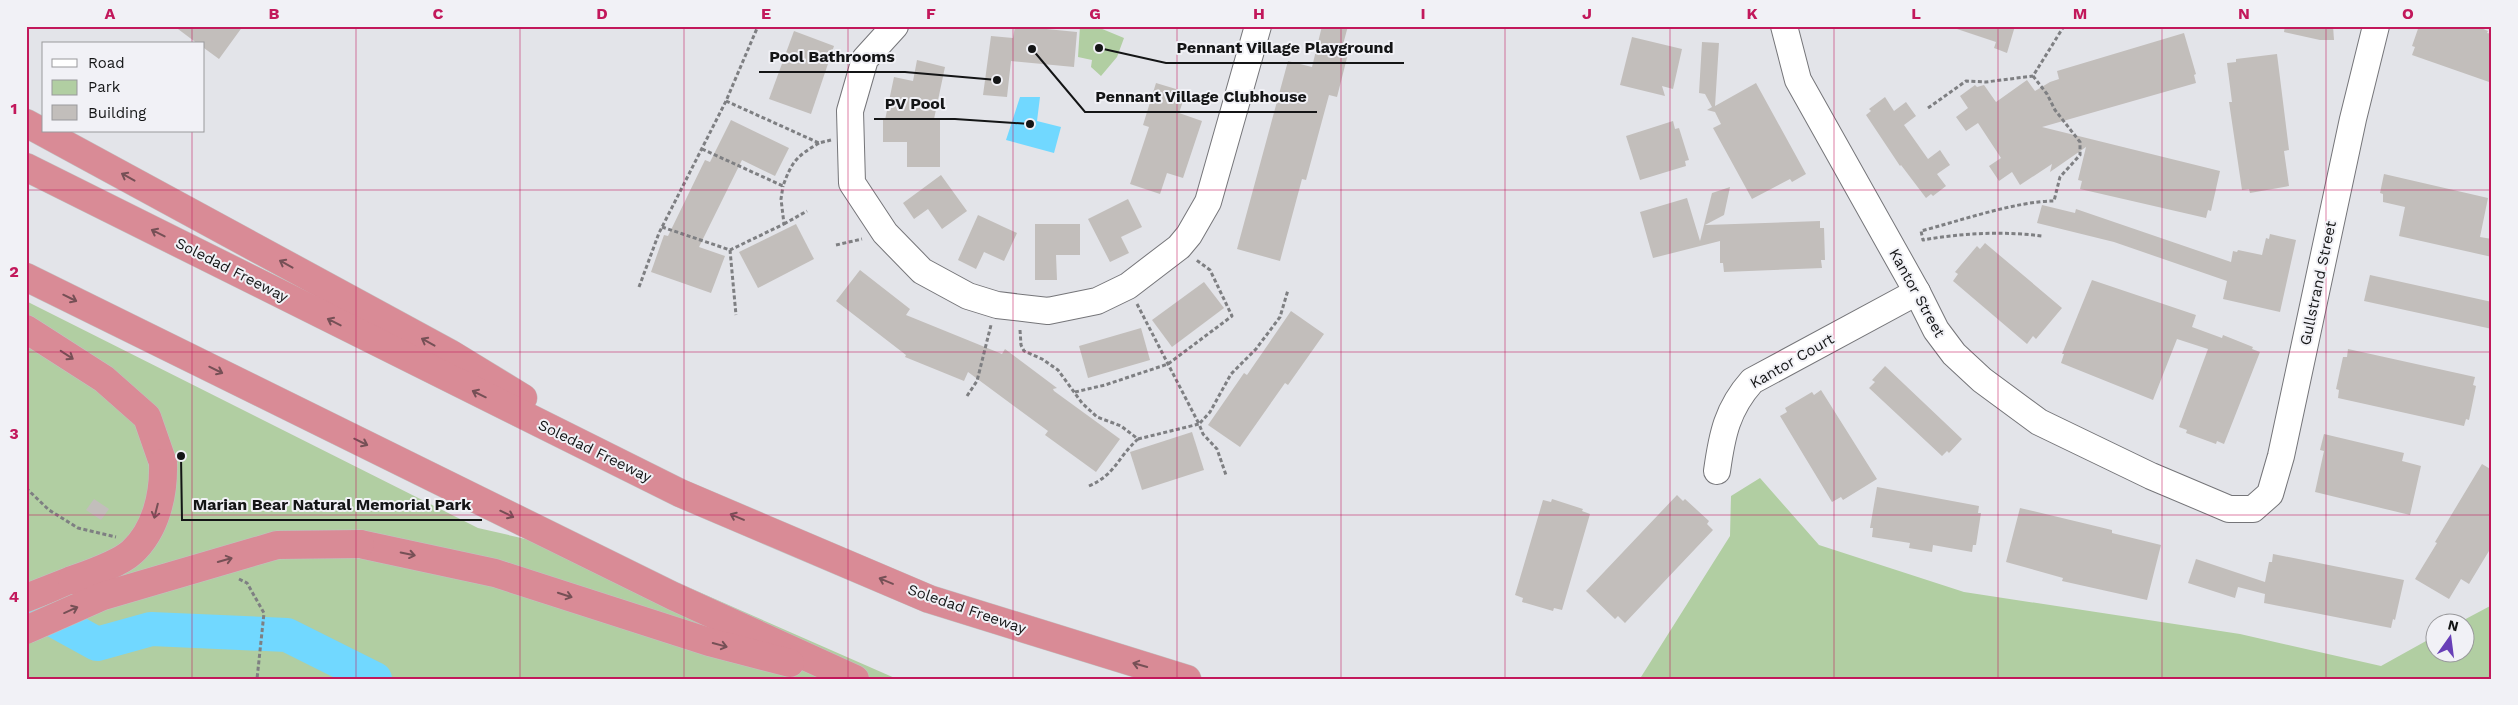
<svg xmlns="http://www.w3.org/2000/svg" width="2518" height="705" viewBox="0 0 2518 705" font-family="'Work Sans',sans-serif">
  <rect width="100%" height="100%" fill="#e3e4e9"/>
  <!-- green -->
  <g fill="#b1cea2">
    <path d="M1080 26H1095L1124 38 1117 57 1101 76 1091 67 1092 60 1078 57Z"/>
    <path d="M26 301 478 528 635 564 897 679H26Z"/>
    <path d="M1760 478 1819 545 1964 592 2240 634 2381 666 2435 636 2436 652H2466V622H2460L2492 605V679L1641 677 1730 536 1731 496Z"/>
  </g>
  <!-- water -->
  <path fill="#71d8ff" d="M1020 97H1040L1037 121 1061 127 1054 153 1006 140Z"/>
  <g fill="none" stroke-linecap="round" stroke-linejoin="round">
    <!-- river -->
    <path stroke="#71d8ff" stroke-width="34" d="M26 605 97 644 151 629 287 635 375 679"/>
  </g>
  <!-- building -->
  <g fill="#c2bebb">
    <path d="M174 26H243L219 59 204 48V44H198Z"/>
    <path d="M1015 26 1077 32 1074 67 1011 61 1007 97 983 95 991 36 1013 38Z"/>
    <path d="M1322 26H1348L1341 52 1348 54 1337 97 1329 95 1306 180 1302 179 1280 261 1237 249 1288 61 1312 67Z"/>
    <path d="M1957 26H2015L2007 53 1994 48 1996 42 1957 29Z"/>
    <path d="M2285 26H2333L2334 40H2320L2284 32Z"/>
    <path d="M2419 26H2476L2488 31 2487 33 2492 34V83L2412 55 2415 47 2412 46Z"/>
    <path d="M794 31 834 46 811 114 769 99Z"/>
    <path d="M2184 33 2196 74 2194 75 2196 83 2042 127 2220 171 2211 211 2208 210 2206 218 2080 189 2082 181 2078 180 2086 147 2050 172 2052 164 2020 185 2012 172 1999 181 1989 166 2001 158 1978 123 1966 131 1956 117 1968 108 1960 96 1975 85 1977 87 1984 85 1996 102 2027 80 2035 91 2050 82 2059 79 2057 71Z"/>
    <path d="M1632 37 1682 49 1673 89 1662 86 1665 96 1620 85Z"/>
    <path d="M1702 42 1719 43 1715 106 1756 83 1806 174 1792 182 1790 179 1752 199 1713 128 1721 124 1715 112 1707 110 1712 107 1705 94 1699 93Z"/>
    <path d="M2277 54 2289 150 2284 151 2289 186 2250 193 2249 189 2242 190 2229 102H2232L2227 63 2236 62V59Z"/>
    <path d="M917 60 945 67 934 119H940V167H907V142H883V120H885L894 77 913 81Z"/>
    <path d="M1156 83 1186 92 1179 113 1202 121 1183 178 1167 173 1160 194 1130 184 1149 127 1143 125Z"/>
    <path d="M1885 97 1894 111 1906 102 1916 116 1904 125 1928 159 1940 150 1950 165 1937 174 1946 186 1933 196 1931 194 1926 198 1901 165 1900 166 1866 115 1871 111 1869 109Z"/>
    <path d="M731 120 789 148 775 176 742 160 699 247 725 256 711 293 651 272 664 235 668 236 705 160 710 162Z"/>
    <path d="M1673 121 1675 129 1679 128 1689 160 1685 161 1686 166 1640 180 1626 136Z"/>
    <path d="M2384 174 2488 198 2480 237 2492 239V257L2399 236 2405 207 2383 202V194L2380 193Z"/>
    <path d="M941 175 967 211 942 229 928 209 914 219 903 203Z"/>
    <path d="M1730 187 1724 215 1705 225 1820 221V228H1824L1825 260H1821L1822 268 1724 272 1723 263H1720V241L1653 258 1640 212 1687 198 1700 241 1712 193Z"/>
    <path d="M1128 199 1142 227 1121 237 1129 253 1110 262 1088 219Z"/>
    <path d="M2042 205 2075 213 2076 209 2231 262 2233 251 2237 252 2238 250 2262 255 2266 238 2269 239 2270 234 2296 240 2280 312 2223 299 2227 281 2114 242 2037 223Z"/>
    <path d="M978 215 1017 233 1004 261 984 252 976 269 958 260Z"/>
    <path d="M796 224 814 259 758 288 739 252Z"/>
    <path d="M1035 224H1080V255H1056L1057 280H1035Z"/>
    <path d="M1985 243 2062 308 2036 339 2033 336 2027 344 1953 281 1958 274 1955 272 1977 246 1980 249Z"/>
    <path d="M860 270 910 309 906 315 1002 354 1005 349 1057 388 1053 389 1054 391 1120 439 1096 472 1045 435 1048 431 968 372 964 381 905 357 906 355 836 301Z"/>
    <path d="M2370 275 2492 302V329L2364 301Z"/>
    <path d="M2092 280 2196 315 2192 327 2222 338 2223 335 2253 347 2252 349 2260 352 2224 444 2217 441 2216 444 2186 433 2187 430 2179 427 2208 349 2177 339 2153 400 2061 363 2064 354H2062Z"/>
    <path d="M1204 282 1224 308 1172 347 1152 320Z"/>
    <path d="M1291 311 1324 334 1288 385 1285 383 1240 447 1208 425 1244 373 1247 375Z"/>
    <path d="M1141 328 1150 360 1088 378 1079 346Z"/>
    <path d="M2348 349 2475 377 2473 385 2476 386 2469 420 2466 419 2464 426 2338 398 2339 390 2336 389 2343 357H2347Z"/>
    <path d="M1885 366 1962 439 1949 453 1947 451 1942 456 1869 388 1875 382 1872 380Z"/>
    <path d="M1821 390 1877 479 1843 500 1841 497 1832 502 1780 416 1787 412 1785 408 1812 392 1814 395Z"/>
    <path d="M1192 432 1204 470 1142 490 1130 452Z"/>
    <path d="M2324 434 2404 453 2402 461 2421 466 2410 515 2315 492 2324 451 2320 450Z"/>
    <path d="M2482 464 2492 470V546L2469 584 2461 579 2449 599 2415 579 2437 543 2435 542Z"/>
    <path d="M1877 487 1979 506 1978 513H1981L1976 545H1973L1972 552 1933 545 1932 552 1909 548 1910 543 1872 537 1873 528H1870Z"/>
    <path d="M1677 495 1683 501 1685 499 1709 521 1707 524 1713 530 1625 623 1618 616 1615 619 1586 591Z"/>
    <path d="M94 499 109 509 101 520 86 510Z"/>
    <path d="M1552 499 1583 509 1582 511 1590 514 1562 610 1554 608 1553 611 1522 602 1523 598 1515 595 1543 500 1551 502Z"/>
    <path d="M2020 508 2112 530V533L2161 545 2147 600 2062 581 2063 578 2006 562Z"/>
    <path d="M2273 554 2404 580 2395 620 2393 619 2391 628 2264 603 2265 594 2238 587 2235 598 2188 583 2196 559 2265 582 2269 562H2272Z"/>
  </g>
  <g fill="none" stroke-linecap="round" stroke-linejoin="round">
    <defs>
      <g id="minor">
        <path d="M895 26 865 59 850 111 852 183 885 233 922 271 968 296 997 305 1048 311 1097 301 1128 286 1179 247 1189 235 1208 202 1258 26"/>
        <path d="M1784 26 1798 80 1917 292 1936 330 1954 354 1982 380 2039 422 2151 476 2229 509H2253L2270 494 2281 456 2353 119 2376 26"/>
        <path d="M1717 471C1722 435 1727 409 1752 381L1917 292"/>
      </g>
      <g id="highway">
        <path d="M26 123 451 354 523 398"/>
        <path d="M26 167 680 493 929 599 1187 679"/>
        <path d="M26 277 673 596 855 679"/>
        <path d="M26 329 104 379 147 417 163 463"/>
        <path d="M360 544 495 573 709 642 790 663"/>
        <path d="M26 598 72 580"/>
      </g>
    </defs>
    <!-- minor casing -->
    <use href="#minor" stroke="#757579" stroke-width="28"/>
    <!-- highway casing -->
    <use href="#highway" stroke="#c2c2c2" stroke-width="29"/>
    <!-- path -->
    <g stroke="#7e7f82" stroke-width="3" stroke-dasharray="4 2.5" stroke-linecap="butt">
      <path d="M2033 76 2047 94 2055 110 2080 142V155L2060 177 2054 201C2017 201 1959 221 1921 231L1923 240C1961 233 2004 231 2042 236"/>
      <path d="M726 101 819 143 831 140"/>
      <path d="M1928 108 1966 81 1986 82 2033 76 2064 26"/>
      <path d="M702 149 783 186C792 161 797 156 819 143"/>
      <path d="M784 224 807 211"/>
      <path d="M662 227 730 250 784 224 781 199 783 186"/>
      <path d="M836 245 862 239"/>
      <path d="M730 250 736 315"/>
      <path d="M639 287 659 233 726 101 758 26"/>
      <path d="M1137 304 1199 424 1210 412 1231 374 1256 349 1280 317 1288 290"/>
      <path d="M1020 330 1021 345 1024 351 1042 359 1058 370 1082 403 1097 417 1121 426 1138 439C1117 458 1116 474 1089 486"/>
      <path d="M1075 392 1105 385 1168 364 1232 316 1210 270 1195 259"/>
      <path d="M967 396 977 381 991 325"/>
      <path d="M1138 439 1199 424 1203 434 1217 449 1226 475"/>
      <path d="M26 488 49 510 78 528 116 537"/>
      <path d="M239 579 247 583 264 613 257 679"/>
    </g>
    <!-- minor -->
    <use href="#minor" stroke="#fff" stroke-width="26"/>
    <!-- highway -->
    <use href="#highway" stroke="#d98b96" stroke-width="28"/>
    <defs>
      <g id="highway-bridge">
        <path d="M72 580C89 574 119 564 132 552 156 530 164 494 163 463"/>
        <path d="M26 630 103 596 277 545 360 544"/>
      </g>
    </defs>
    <!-- highway-bridge casing -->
    <use href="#highway-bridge" stroke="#c2c2c2" stroke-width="29" stroke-linecap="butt"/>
    <!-- highway-bridge -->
    <use href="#highway-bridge" stroke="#d98b96" stroke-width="28"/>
  </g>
  <!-- one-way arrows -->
  <defs><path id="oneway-shaft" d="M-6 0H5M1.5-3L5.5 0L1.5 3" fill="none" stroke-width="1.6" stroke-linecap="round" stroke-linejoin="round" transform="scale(1.25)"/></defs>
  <g stroke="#765056">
    <use href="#oneway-shaft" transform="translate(128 177) rotate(-151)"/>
    <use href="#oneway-shaft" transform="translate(158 233) rotate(-153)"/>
    <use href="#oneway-shaft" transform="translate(286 264) rotate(-151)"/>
    <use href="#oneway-shaft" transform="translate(70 298) rotate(26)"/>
    <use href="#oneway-shaft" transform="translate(334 322) rotate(-153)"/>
    <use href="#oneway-shaft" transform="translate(428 342) rotate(-151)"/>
    <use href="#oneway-shaft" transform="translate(67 355) rotate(33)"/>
    <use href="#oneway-shaft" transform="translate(216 370) rotate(26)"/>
    <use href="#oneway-shaft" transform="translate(479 394) rotate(-154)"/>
    <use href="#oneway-shaft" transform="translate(361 442) rotate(26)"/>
    <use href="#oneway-shaft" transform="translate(156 511) rotate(104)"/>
    <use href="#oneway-shaft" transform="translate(507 514) rotate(26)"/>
    <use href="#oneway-shaft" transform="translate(737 517) rotate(-157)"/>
    <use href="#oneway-shaft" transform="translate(408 554) rotate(12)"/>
    <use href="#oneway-shaft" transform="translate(225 560) rotate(-16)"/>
    <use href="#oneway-shaft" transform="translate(886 581) rotate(-157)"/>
    <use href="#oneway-shaft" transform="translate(565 595) rotate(18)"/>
    <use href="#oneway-shaft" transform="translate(71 610) rotate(-24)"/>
    <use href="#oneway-shaft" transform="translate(720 645) rotate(15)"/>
    <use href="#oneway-shaft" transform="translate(1140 665) rotate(-164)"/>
  </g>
  <!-- grid -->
  <path fill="none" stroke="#c2185b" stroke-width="1" stroke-opacity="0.55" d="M192 26V44M356 26V679M520 26V679M684 26V679M848 26V679M1013 26V679M1177 26V679M1341 26V679M1505 26V679M1670 26V679M1834 26V679M1998 26V679M2162 26V679M2326 26V679M192 131V679M26 190H2492M26 352H2492M26 515H2492"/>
  <g text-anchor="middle" stroke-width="4" stroke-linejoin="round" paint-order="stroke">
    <!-- street labels -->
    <g font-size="15" fill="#141516" stroke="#f1f1f6">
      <text transform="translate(232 270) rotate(27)" y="5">Soledad Freeway</text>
      <text transform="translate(2318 283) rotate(-78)" y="5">Gullstrand Street</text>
      <text transform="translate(1917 293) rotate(61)" y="5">Kantor Street</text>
      <text transform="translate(1792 361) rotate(-30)" y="5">Kantor Court</text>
      <text transform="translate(595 451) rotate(26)" y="5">Soledad Freeway</text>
      <text transform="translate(967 609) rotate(19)" y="5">Soledad Freeway</text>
    </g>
  </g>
  <!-- callouts -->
  <path fill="none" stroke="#141516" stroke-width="2" d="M1099 48L1166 63H1404M997 80L905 72H759M1032 49L1085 112H1317M1030 124L955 119H874M181 456L182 520H482"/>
  <g fill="#141516" stroke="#f1f1f6" stroke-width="2">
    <circle cx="1099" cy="48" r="5"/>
    <circle cx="997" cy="80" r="5"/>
    <circle cx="1032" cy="49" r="5"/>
    <circle cx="1030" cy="124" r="5"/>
    <circle cx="181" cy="456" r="5"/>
  </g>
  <g font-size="16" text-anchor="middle" font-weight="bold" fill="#141516" stroke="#f1f1f6" stroke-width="4" stroke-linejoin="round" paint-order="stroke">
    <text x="1285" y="53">Pennant Village Playground</text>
    <text x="832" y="62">Pool Bathrooms</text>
    <text x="1201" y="102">Pennant Village Clubhouse</text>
    <text x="915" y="109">PV Pool</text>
    <text x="332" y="510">Marian Bear Natural Memorial Park</text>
  </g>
  <!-- border -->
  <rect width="2518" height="705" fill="none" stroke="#f1f1f6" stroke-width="55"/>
  <!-- legend -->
  <rect x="42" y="42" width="162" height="90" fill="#f1f1f6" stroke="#99999c"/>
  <rect x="52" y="59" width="25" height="8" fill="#ffffff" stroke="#99999c"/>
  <text x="88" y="68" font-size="15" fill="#141516">Road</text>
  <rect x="52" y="80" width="25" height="15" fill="#b1cea2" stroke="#99999c"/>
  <text x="88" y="92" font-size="15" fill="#141516">Park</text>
  <rect x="52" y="105" width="25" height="15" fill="#c2bebb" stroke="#99999c"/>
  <text x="88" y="118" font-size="15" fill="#141516">Building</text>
  <!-- north arrow -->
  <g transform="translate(2450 638) rotate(14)"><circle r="24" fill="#f1f1f6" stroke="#99999c"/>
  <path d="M0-4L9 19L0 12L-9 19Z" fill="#683fb7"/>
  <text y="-8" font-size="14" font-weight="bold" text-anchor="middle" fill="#141516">N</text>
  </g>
  <rect x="28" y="28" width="2462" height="650" fill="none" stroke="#c2185b" stroke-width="2"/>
  <g font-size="16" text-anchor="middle" font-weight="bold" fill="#c2185b">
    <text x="110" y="19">A</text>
    <text x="274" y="19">B</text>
    <text x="438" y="19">C</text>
    <text x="602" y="19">D</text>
    <text x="766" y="19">E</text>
    <text x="931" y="19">F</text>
    <text x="1095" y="19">G</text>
    <text x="1259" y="19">H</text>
    <text x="1423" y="19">I</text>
    <text x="1587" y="19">J</text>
    <text x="1752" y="19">K</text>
    <text x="1916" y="19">L</text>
    <text x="2080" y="19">M</text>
    <text x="2244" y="19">N</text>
    <text x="2408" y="19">O</text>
    <text x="14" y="114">1</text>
    <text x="14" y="277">2</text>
    <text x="14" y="439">3</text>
    <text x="14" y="602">4</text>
  </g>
</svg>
